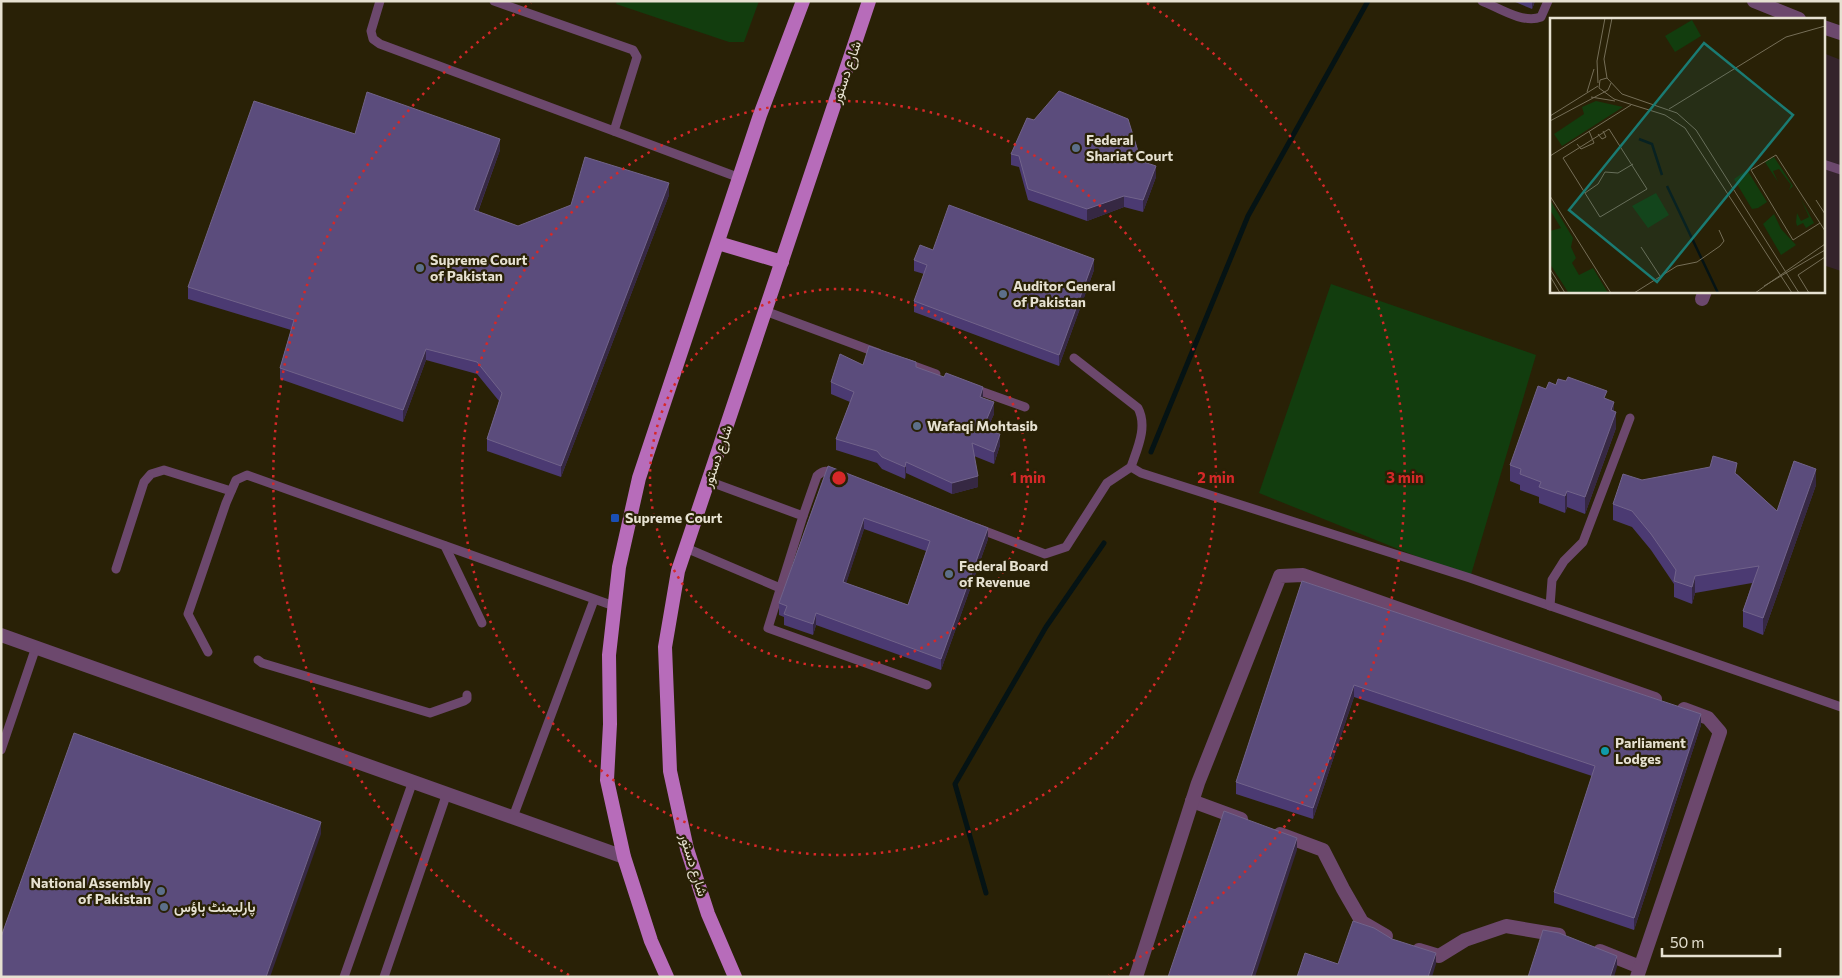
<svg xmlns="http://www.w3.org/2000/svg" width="1842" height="978" viewBox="0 0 1842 978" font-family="Commissioner,Vazirmatn,sans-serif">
  <rect width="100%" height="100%" fill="#292106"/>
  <!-- commercial -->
  <path fill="#34232b" d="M1823 53 1841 60V271L1823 265Z"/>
  <!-- green -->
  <g fill="#123d0e">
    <path d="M617 1H759L744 42H729L616 4Z"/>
    <path d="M1331 284 1536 355 1470 578 1259 493Z"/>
  </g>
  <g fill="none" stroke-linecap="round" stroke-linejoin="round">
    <!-- stream -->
    <g stroke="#051314" stroke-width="5">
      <path d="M1151 452 1248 216 1368 1"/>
      <path d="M986 893 955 784 1046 627 1104 543"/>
    </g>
    <!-- service -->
    <g stroke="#6c486d" stroke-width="9">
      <path d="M380 1 371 31 373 39 380 44 740 178"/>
      <path d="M494 1 633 50 637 57 614 131"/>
      <path d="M1482 1C1499 8 1523 24 1541 17L1548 1"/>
      <path d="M1823 164 1841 170"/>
      <path d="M765 311 878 353"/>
      <path d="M1074 358 1138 408C1148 427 1137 449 1131 467L1141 473 1470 578 1841 707"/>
      <path d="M906 363 936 374"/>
      <path d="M972 388 1025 407"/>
      <path d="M708 481 803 516 768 628 927 685"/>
      <path d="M803 516 817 476C824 469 828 471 837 474"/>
      <path d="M977 528 1045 554 1066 547 1107 483 1131 467"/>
      <path d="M445 546 482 623"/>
      <path d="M686 548 780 588"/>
      <path d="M116 569 144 482 151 474 164 470 231 491"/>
      <path d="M1550 606 1552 580 1564 561 1583 542 1630 418"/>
      <path d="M208 652 188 614 226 503 236 480 247 475 614 606"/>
      <path d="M258 660 262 663 430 713 464 701 467 699V695"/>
      <path d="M1 750 36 647"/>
      <path d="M513 817 594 600"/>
      <path d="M344 977 413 781"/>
      <path d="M384 977 447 793"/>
    </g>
    <!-- minor -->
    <g stroke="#6c486d" stroke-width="14">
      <path d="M1754 1 1799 19"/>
      <path d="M1823 27 1841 33"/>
      <path d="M1702 299 1705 291"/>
      <path d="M1 635 624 857"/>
      <path d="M1192 801 1241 819"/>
      <path d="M1280 834 1323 850 1343 889 1362 922 1386 936"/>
      <path d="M1419 950 1439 956 1465 940 1506 926 1559 935"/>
      <path d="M1600 951 1640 967"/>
      <path d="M1136 977 1198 783 1280 576 1303 575 1655 699"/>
      <path d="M1637 977 1720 732 1708 718 1684 709"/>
    </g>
    <!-- primary -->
    <g stroke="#b76cba" stroke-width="14">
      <path d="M718 243 782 262"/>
      <path d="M667 977 651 941 624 857 607 780 610 724 609 655 619 567 639 478 760 115 803 1"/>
      <path d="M735 977 708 914 687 849 670 771 665 647 678 571 869 1"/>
    </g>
  </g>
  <!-- wall -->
  <g fill="#4b3a72" fill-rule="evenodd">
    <path d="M1513 1H1535L1532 9Z"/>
    <path d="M355 134 500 150 478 212 518 226 669 195 561 477 487 451V439L499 401 477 374 426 360 403 422 280 379V368L291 330 188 299V287Z"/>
    <path d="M1011 154 1141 161 1156 177 1143 212 1124 207 1087 221 1028 200 1019 167 1011 165Z"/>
    <path d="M933 250 1094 270 1059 366 914 312V301L924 274 914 271V260Z"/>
    <path d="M863 365 916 368 983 398 994 414 987 429 1000 445 994 464 974 456 978 487 952 494 906 473 905 479 882 469 877 463 836 450V439L850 402 831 394V382Z"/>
    <path d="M1556 385 1607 399 1614 411 1616 428 1585 514 1567 507 1565 513 1539 503V497L1520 490V485L1510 481V465L1546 389Z"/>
    <path d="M828 466 988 539 941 670 816 625 813 635 784 625V617L779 615V603ZM864 529 926 551 908 605 846 583Z"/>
    <path d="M1737 474 1777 511 1816 485 1763 635 1743 627V611L1752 583 1695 593 1692 604 1674 597V584L1651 550 1632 527 1613 520V504L1642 480Z"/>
    <path d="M1302 581 1701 725 1634 930 1554 903V892L1592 776 1354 697 1313 819 1236 794V782Z"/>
  </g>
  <!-- shaded-wall -->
  <g fill="#362843">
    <path d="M1532 1H1535L1532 9Z"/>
    <path d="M500 139V150L474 222V210Z"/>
    <path d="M1156 166V177L1143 212V200Z"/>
    <path d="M669 183V195L561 477V466Z"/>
    <path d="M1124 196V207L1087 221V209Z"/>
    <path d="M1094 259V270L1059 366V355Z"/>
    <path d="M426 349V360L403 422V410Z"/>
    <path d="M983 387V398L980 397Z"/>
    <path d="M994 402V414L983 439V428Z"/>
    <path d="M1614 402V418L1616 412V428L1585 514V497Z"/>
    <path d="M1000 434V445L994 464V452Z"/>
    <path d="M906 462V473L905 479V467Z"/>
    <path d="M1816 469V485L1763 635V618Z"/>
    <path d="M978 476V487L952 494V483Z"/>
    <path d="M1567 491V507L1565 513V496Z"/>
    <path d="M864 518V529L843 593V582Z"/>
    <path d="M988 528V539L941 670V659Z"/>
    <path d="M1695 576V593L1692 604V587Z"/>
    <path d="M816 613V625L813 635V624Z"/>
    <path d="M1354 685V697L1313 819V808Z"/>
    <path d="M1701 714V725L1634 930V918Z"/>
    <path d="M321 822V834L270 977H266Z"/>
    <path d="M1297 838V850L1255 977H1251Z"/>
    <path d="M1436 953V964L1432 977H1428Z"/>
    <path d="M1617 956V967L1614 977H1610Z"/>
  </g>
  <!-- building -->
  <g fill="#5b4c7c" stroke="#71638a" fill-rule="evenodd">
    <path d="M1059 91 1128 119 1141 161 1156 166 1143 200 1124 196 1087 209 1028 189 1019 156 1011 154 1027 118 1034 120Z"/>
    <path d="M367 92 500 139 474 210 518 226 571 205 585 157 669 183 561 466 487 439 502 393 477 362 426 349 403 410 280 368 294 320 188 287 254 101 355 134Z"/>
    <path d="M949 205 1094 259 1059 355 914 301 927 265 914 260 920 245 933 250Z"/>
    <path d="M869 346 916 362V367L944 377 946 373 983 387 980 397 994 402 983 428 1000 434 994 452 972 443 978 476 952 483 906 462 905 467 882 457 877 451 836 439 854 392 831 382 840 354 863 365Z"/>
    <path d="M1568 377 1607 391 1604 398 1614 402 1611 410 1616 412 1585 497 1567 491 1565 496 1539 487 1541 482 1520 474 1521 469 1510 465 1538 386 1546 389 1549 382 1556 385 1558 379 1566 381Z"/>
    <path d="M1713 456 1737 463 1735 473 1777 511 1794 461 1816 469 1763 618 1743 611 1759 566 1695 576 1692 587 1674 581 1676 570 1651 534 1632 511 1613 504 1623 474 1642 480 1710 467Z"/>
    <path d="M828 466 988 528 941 659 816 613 813 624 784 614 787 606 779 603ZM864 518 930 541 908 605 843 582Z"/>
    <path d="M1302 581 1701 714 1634 918 1554 892 1595 766 1354 685 1313 808 1236 782Z"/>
    <path d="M74 733 321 822 266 977H1V937Z"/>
    <path d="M1224 811 1297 838 1251 977H1168Z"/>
    <path d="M1353 921 1374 928 1392 939 1436 953 1428 977H1297L1305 953 1338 964Z"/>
    <path d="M1543 930 1559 933 1617 956 1610 977H1528Z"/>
  </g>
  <!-- distance rings -->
  <g fill="none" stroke="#d62828" stroke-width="2.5" stroke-dasharray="2.5 5">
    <circle cx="839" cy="478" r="189"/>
    <circle cx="839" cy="478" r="377"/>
    <path d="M569 975A566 566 0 0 1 531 3M1147 3A566 566 0 0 1 1109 975"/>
  </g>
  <!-- markers -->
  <g fill="#5c6f8a" stroke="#292106" stroke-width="2">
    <circle cx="1076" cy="148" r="5"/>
    <circle cx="420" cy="268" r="5"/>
    <circle cx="1003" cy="294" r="5"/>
    <circle cx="917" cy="426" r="5"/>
    <circle cx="949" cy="574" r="5"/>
    <circle cx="161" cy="891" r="5"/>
    <circle cx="164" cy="907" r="5"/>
  </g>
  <rect fill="#1a4fb4" stroke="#292106" stroke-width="2" x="610" y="513" width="10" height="10" rx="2.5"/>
  <circle fill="#0f9aa8" stroke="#292106" stroke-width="2" cx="1605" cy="751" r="5"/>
  <g text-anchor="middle" stroke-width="4.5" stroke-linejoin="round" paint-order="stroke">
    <!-- street labels -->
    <g font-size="14" fill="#e6e1d1" stroke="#292106">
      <text transform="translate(846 72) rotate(-71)" y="5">شارع دستور</text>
      <text transform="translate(717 456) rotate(-71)" y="5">شارع دستور</text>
      <text transform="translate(694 865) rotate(73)" y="5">شارع دستور</text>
    </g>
    <!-- poi labels -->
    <g font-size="14" font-weight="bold" fill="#e6e1d1" stroke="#292106" text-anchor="start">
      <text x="1086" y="145">Federal<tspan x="1086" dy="16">Shariat Court</tspan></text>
      <text x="430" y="265">Supreme Court<tspan x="430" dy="16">of Pakistan</tspan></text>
      <text x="1013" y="291">Auditor General<tspan x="1013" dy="16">of Pakistan</tspan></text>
      <text x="927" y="431">Wafaqi Mohtasib</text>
      <text x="625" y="523">Supreme Court</text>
      <text x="959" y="571">Federal Board<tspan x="959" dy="16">of Revenue</tspan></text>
      <text x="1615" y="748">Parliament<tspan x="1615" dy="16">Lodges</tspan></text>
      <text x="151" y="888" text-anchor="end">National Assembly<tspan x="151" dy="16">of Pakistan</tspan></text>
      <text x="174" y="912">پارلیمنٹ ہاؤس</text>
    </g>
  </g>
  <!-- overview -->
  <g transform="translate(1550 18)">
    <rect width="275" height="275" fill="#292106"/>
    <path d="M142 2 151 18 125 34 115 18ZM46 83 73 89 12 128 4 116 34 96 32 89ZM224 139 243 168 239 172 241 167 229 151 223 153 228 164 215 144ZM197 152 217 184 208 190 202 191 184 161ZM106 175 119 197 98 210 82 188ZM251 181 264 205 256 210 253 205 247 208 246 204 247 195 251 203 259 199ZM0 182 23 220 21 229 26 240 22 245 29 257 43 250 58 275 18 274 0 246V213L11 210 0 192ZM224 196 231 211 246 227 231 237 213 206Z" fill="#123d0e"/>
    <path fill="none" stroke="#051314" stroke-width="2.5" d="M89 121 102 126 112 157M117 168 168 275"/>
    <path fill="none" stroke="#756e57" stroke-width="1" d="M57 60 54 41 62 0M48 65 47 43 55 0M37 74 44 51M41 79 65 83M119 91 236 19 275 8M0 98 48 68M0 103 58 72 61 65M59 111 97 171 50 199 13 140ZM48 116 52 121 56 119 53 113M27 126 31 131 44 125 39 113M0 138 81 87M35 175 48 166 55 154 68 155 83 146M0 178 61 275M266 182 275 196M270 205 243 222 201 152 226 137 253 179 270 205 275 213M91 229 110 258M0 251 15 275M0 258 10 275M214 268 275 232M84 275 127 248 147 244 170 228 174 223 169 212M205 275 275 226M242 275 135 110 115 97 64 81 49 70 50 62 57 60 72 76 127 95 146 112 249 275M259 275 248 257 275 239"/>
    <path fill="#1a7b73" fill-opacity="0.15" stroke="#1a7b73" stroke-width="2.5" d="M154 25 243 97 107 264 19 192Z"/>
    <rect width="275" height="275" fill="none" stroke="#e6e1d1" stroke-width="2.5"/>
  </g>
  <circle cx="839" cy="478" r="8" fill="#d62828" stroke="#292106" stroke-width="2.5"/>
  <g font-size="15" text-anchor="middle" font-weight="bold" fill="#d62828" stroke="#292106" stroke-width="4.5" stroke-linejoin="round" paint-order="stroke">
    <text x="1028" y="483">1 min</text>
    <text x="1216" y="483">2 min</text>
    <text x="1405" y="483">3 min</text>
  </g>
  <!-- border -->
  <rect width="1842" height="978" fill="none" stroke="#e6e1d1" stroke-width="5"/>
  <!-- scale -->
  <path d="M1662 948v8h118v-8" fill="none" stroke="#e6e1d1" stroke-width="2.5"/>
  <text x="1670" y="948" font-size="15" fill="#e6e1d1" stroke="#292106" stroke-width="4" paint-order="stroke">50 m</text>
</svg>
